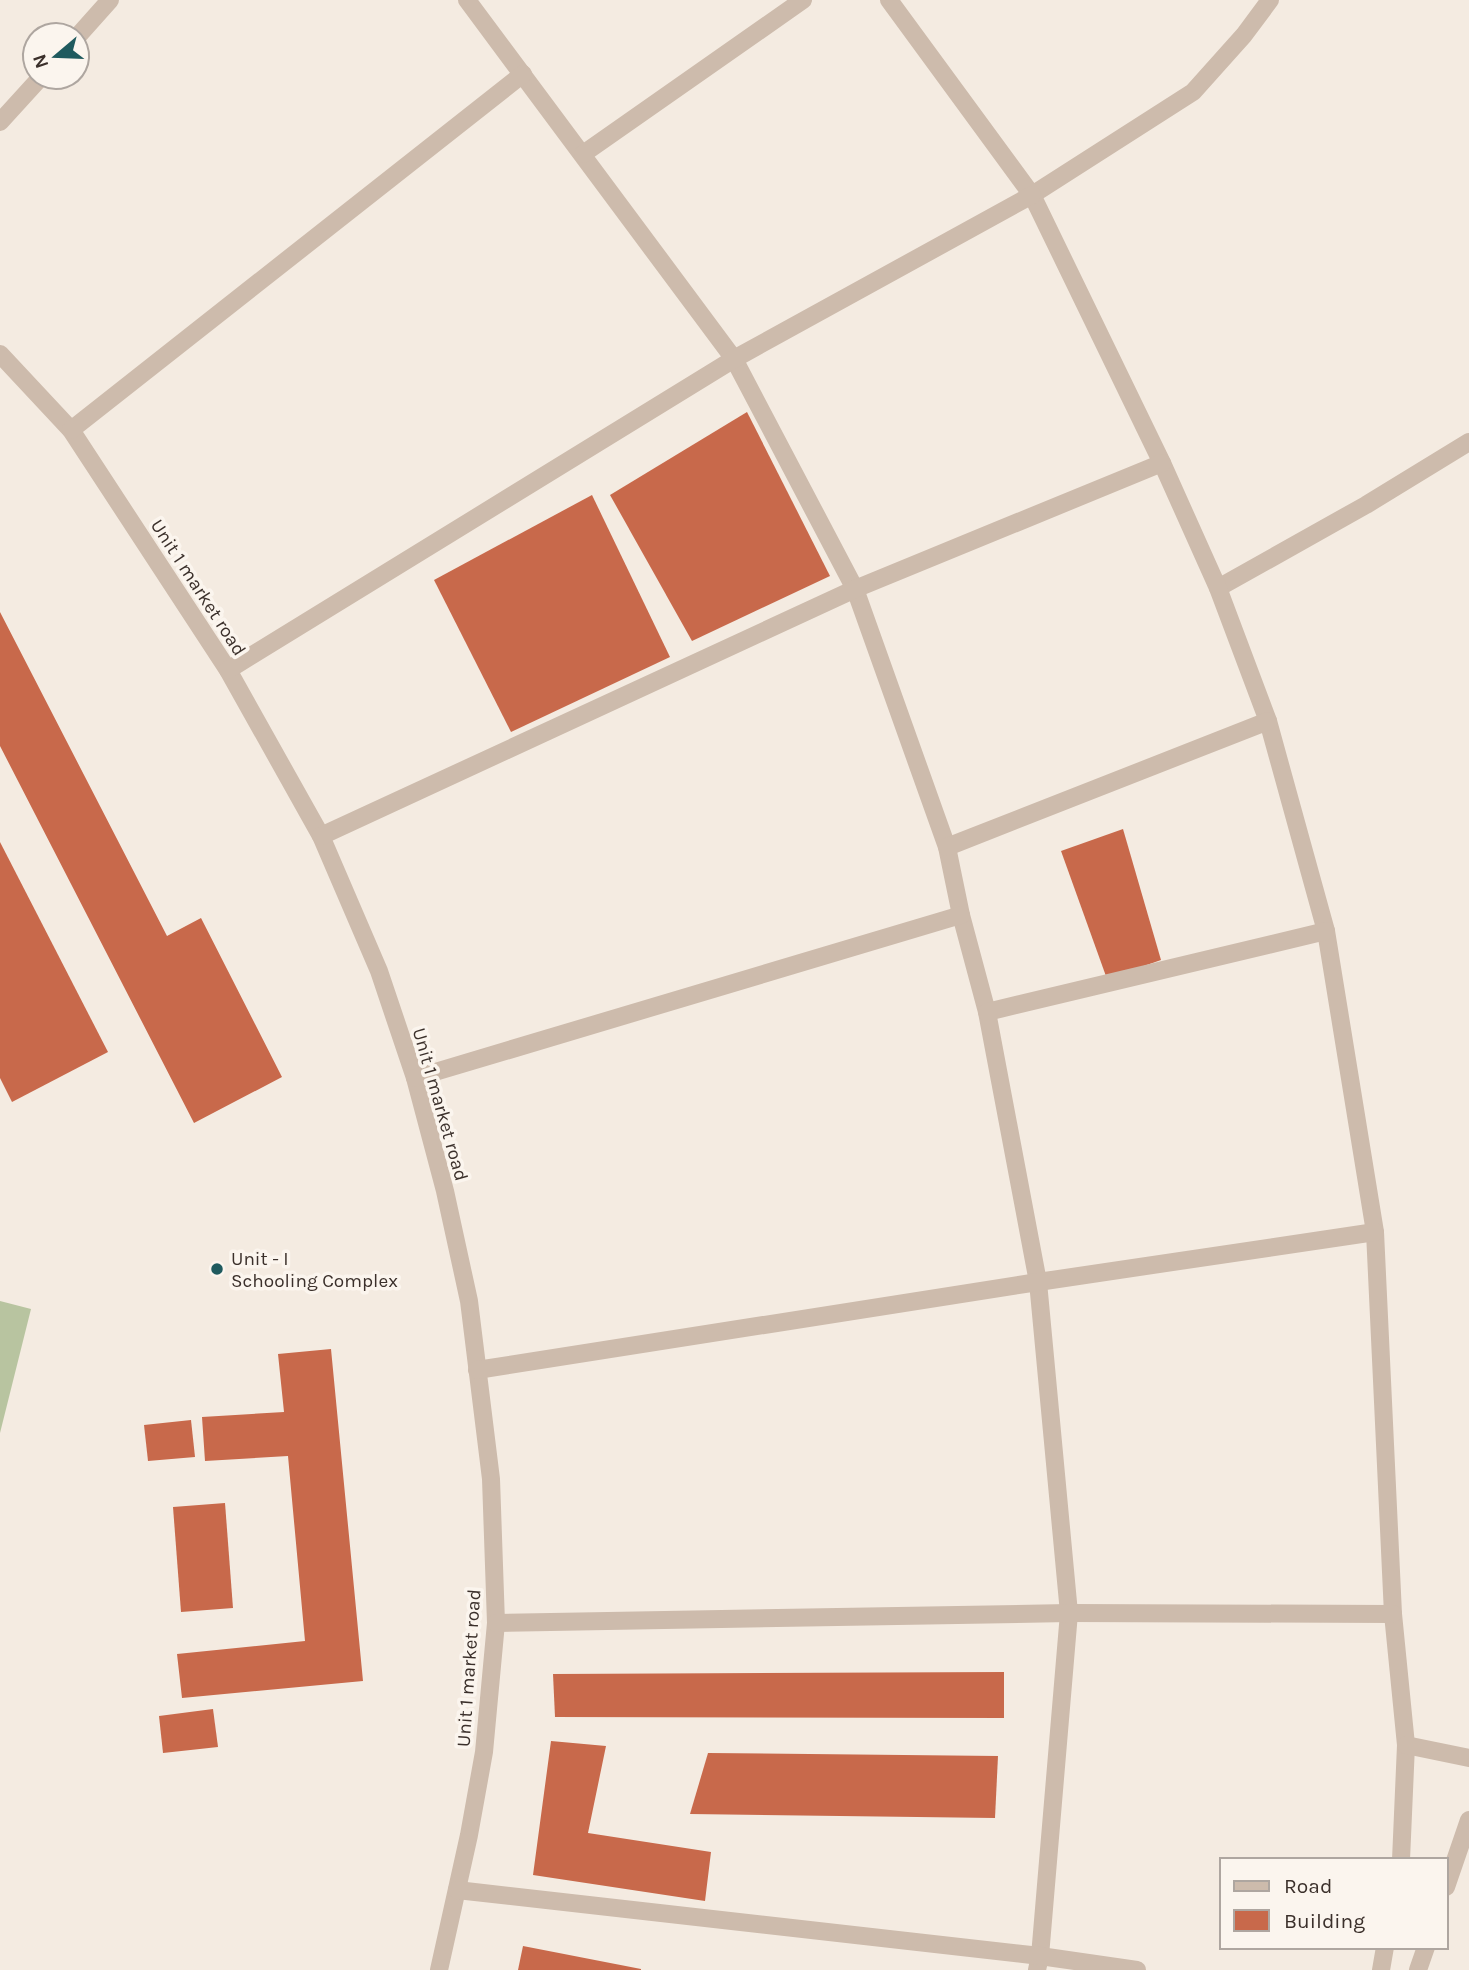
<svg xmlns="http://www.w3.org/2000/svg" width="1469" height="1970" viewBox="0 0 1469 1970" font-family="Karla,sans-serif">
  <rect width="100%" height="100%" fill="#f4ebe1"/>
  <!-- green -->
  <path fill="#b8c4a0" d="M0 1301 31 1309 0 1433Z"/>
  <!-- building -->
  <g fill="#c8694b">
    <path d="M747 412 830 576 692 641 610 495Z"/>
    <path d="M592 495 670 657 511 732 434 580Z"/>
    <path d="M0 612 167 936 201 918 282 1077 194 1123 0 746Z"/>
    <path d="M1123 829 1161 960 1107 979 1061 851Z"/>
    <path d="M0 842 108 1052 12 1102 0 1078Z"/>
    <path d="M331 1349 363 1681 182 1698 177 1654 305 1641 288 1456 205 1461 202 1417 284 1412 278 1354Z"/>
    <path d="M191 1420 195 1457 148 1461 144 1425Z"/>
    <path d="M225 1503 233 1608 181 1612 173 1507Z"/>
    <path d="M1004 1672V1718L555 1717 553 1674Z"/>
    <path d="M213 1709 218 1747 163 1753 159 1716Z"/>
    <path d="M551 1741 606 1746 588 1833 711 1852 705 1901 533 1875Z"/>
    <path d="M708 1753 998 1756 995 1818 690 1814Z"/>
    <path d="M523 1946 641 1969V1970H518Z"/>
  </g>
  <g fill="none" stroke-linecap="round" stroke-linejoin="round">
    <!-- service -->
    <g stroke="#cdbbac" stroke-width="18">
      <path d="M1032 195 1193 92 1244 35 1270 0"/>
      <path d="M1218 588 1366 505 1469 442"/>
    </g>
    <!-- minor -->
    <g stroke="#cdbbac" stroke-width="18">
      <path d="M467 0 734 359 855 589 947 847 961 915 987 1012 1038 1282 1069 1613 1040 1956 1037 1970"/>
      <path d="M889 0 1032 195 1162 463 1218 588 1268 721 1326 931 1375 1232 1393 1614 1406 1745 1401 1860"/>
      <path d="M77 37 110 0"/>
      <path d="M0 122 41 77"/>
      <path d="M583 154 803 0"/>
      <path d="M0 354 71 430 228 670 321 836 379 971 415 1078 445 1191 469 1301 491 1479 496 1623 484 1752 469 1835 439 1970"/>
      <path d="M71 430 523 74"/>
      <path d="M228 670 734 359 1032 195"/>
      <path d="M321 836 855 589 1162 463"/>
      <path d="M947 847 1268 721"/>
      <path d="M987 1012 1326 931"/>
      <path d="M415 1078 961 915"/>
      <path d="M477 1370 1038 1282 1375 1232"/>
      <path d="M496 1623 1069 1613 1393 1614"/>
      <path d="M1406 1745 1469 1758"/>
      <path d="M1446 1887 1469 1820"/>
      <path d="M457 1890 1040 1956 1137 1970"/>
      <path d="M1381 1970 1385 1947"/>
      <path d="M1418 1970 1426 1947"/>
    </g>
  </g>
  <!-- markers -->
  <circle fill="#1f5a5e" stroke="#fbf5ee" stroke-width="2.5" cx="217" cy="1269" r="7"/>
  <g text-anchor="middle" stroke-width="7" stroke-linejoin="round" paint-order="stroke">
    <!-- street labels -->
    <g font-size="19" fill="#3b302b" stroke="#fbf5ee">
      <text transform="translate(199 587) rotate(57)" y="7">Unit 1 market road</text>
      <text transform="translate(441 1104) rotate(74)" y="7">Unit 1 market road</text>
      <text transform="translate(468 1668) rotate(-86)" y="7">Unit 1 market road</text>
    </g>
    <!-- poi labels -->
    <g font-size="19" fill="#3b302b" stroke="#fbf5ee" text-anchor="start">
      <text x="231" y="1265">Unit - I<tspan x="231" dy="22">Schooling Complex</tspan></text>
    </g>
  </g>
  <!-- legend -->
  <rect x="1220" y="1858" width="228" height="91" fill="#fbf5ee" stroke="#aea6a0" stroke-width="2"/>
  <rect x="1234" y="1881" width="35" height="10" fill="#cdbbac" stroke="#aea6a0" stroke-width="2"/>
  <text x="1284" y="1893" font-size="21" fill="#3b302b">Road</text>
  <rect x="1234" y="1910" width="35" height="21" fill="#c8694b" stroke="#aea6a0" stroke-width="2"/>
  <text x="1284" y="1928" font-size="21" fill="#3b302b">Building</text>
  <!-- north arrow -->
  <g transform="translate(56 56) rotate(251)"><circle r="33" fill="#fbf5ee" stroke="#aea6a0" stroke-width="2"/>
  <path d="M0-5L12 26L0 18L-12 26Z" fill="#1f5a5e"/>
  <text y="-10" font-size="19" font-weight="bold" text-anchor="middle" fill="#3b302b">N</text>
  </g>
</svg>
